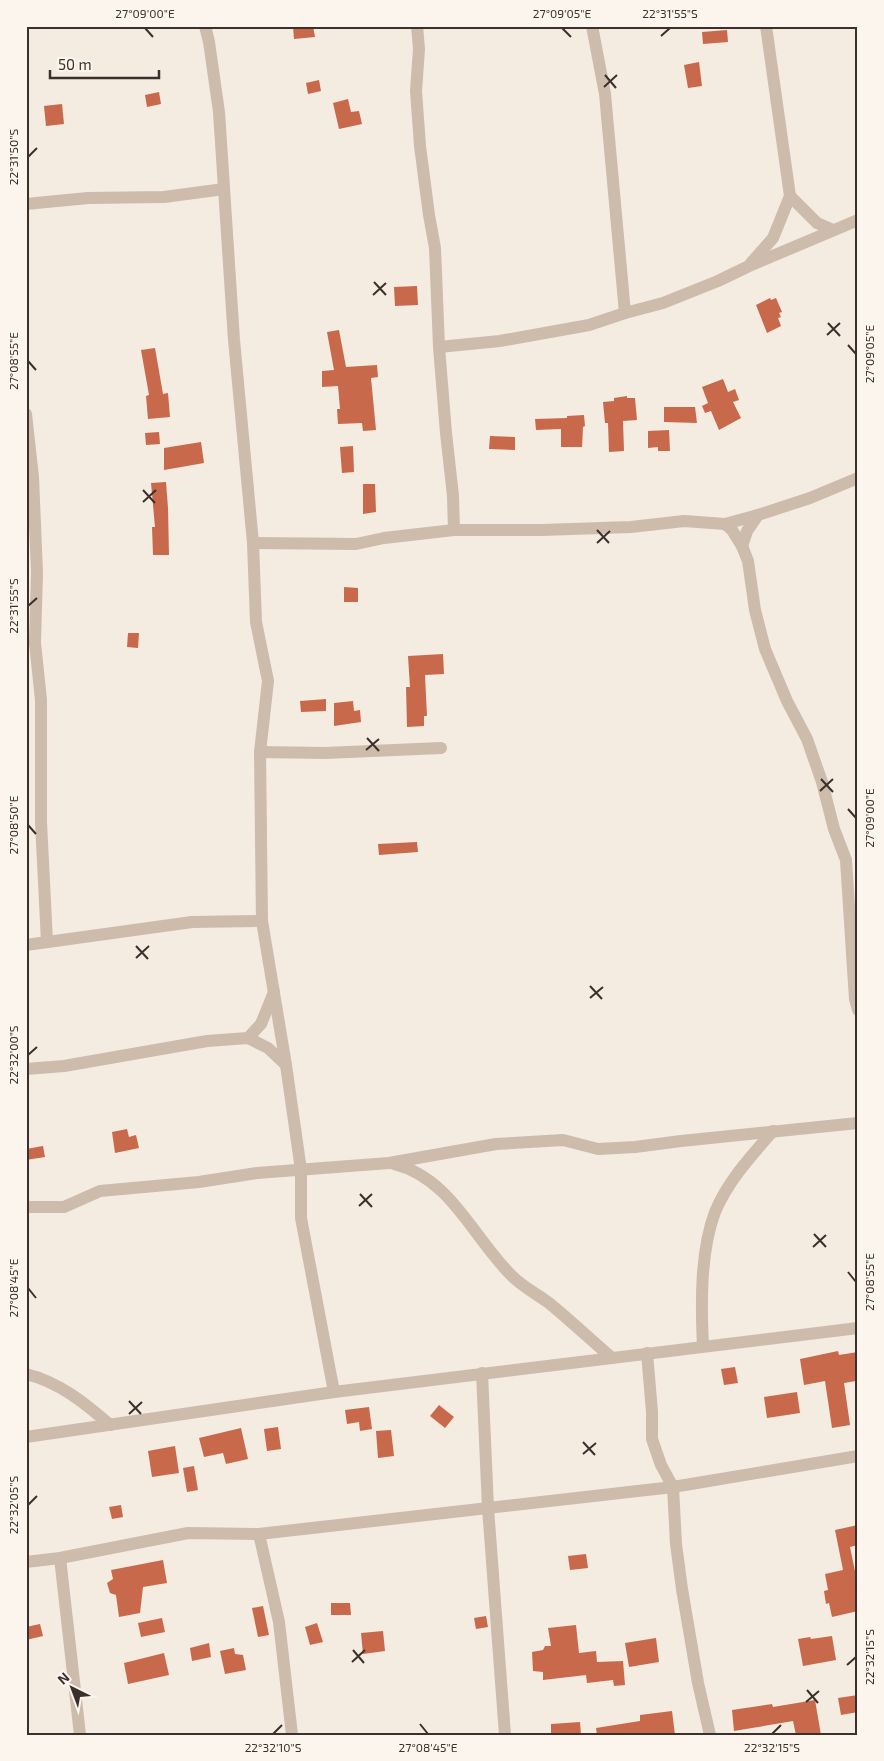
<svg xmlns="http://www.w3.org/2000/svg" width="884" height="1761" viewBox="0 0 884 1761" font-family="'Exo 2',sans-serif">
  <rect width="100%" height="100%" fill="#f4ebe1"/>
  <!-- building -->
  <g fill="#c8694b">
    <path d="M293 26H313L315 37 294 39Z"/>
    <path d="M727 30 728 42 703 44 702 32Z"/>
    <path d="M699 62 702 86 688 88 684 65Z"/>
    <path d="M319 80 321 91 308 94 306 83Z"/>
    <path d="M159 92 161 104 147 107 145 95Z"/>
    <path d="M348 99 351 112 359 111 362 124 339 129 333 103Z"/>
    <path d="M62 104 64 124 46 126 44 106Z"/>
    <path d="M417 286 418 305 395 306 394 287Z"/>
    <path d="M770 298 771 300 776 298 782 312 779 313 781 317 778 318 781 326 767 333 756 305Z"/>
    <path d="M339 330 346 367 377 365 378 377 371 378 376 430 363 431 362 423 338 424 337 409H340L338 386 322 387V371L334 370 327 332Z"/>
    <path d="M155 348 163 394 168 393 170 417 148 419 146 396 149 395 141 350Z"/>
    <path d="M723 379 728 392 735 389 739 400 733 402 741 418 719 430 711 411 705 413 702 406 708 403 702 387Z"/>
    <path d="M627 396V398H635L637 420 623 421 624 451 609 452 608 423H605L603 402 614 401V398Z"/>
    <path d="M664 407H695L697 423 664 422Z"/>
    <path d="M584 415 585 426 583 427 582 447H561V429L536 430 535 419 567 418V416Z"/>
    <path d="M669 430 670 451H658V447L648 448V431Z"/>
    <path d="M159 432 160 444 146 445 145 433Z"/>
    <path d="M490 436 515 437V450L489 449Z"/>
    <path d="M201 442 204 463 164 470V448Z"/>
    <path d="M353 446 354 472 342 473 340 447Z"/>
    <path d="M166 482 168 508 169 555H153L152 527H155L151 483Z"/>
    <path d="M363 484H375L376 512 363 514Z"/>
    <path d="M344 587 358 588V602H344Z"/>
    <path d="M128 633H139L138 648 127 647Z"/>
    <path d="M443 654 444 674 425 675 427 716H424V726L407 727 406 687H410L408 656Z"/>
    <path d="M326 699V711L301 712 300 701Z"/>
    <path d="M353 701 354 711 360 710 361 722 334 726V703Z"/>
    <path d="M417 842 418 852 379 855 378 844Z"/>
    <path d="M127 1129 129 1137 136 1135 139 1148 115 1153 112 1132Z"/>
    <path d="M43 1146 45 1157 26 1160V1149Z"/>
    <path d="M838 1351 839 1355 858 1352V1379L856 1381 844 1383 850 1425 832 1428 825 1381 804 1385 800 1359Z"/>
    <path d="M735 1367 738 1383 724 1385 721 1369Z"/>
    <path d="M797 1392 800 1413 767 1418 764 1397Z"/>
    <path d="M439 1405 454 1417 445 1428 430 1416Z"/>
    <path d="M369 1407 372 1429 360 1431 359 1422 347 1424 345 1410Z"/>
    <path d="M278 1427 281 1449 267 1451 264 1429Z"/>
    <path d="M241 1428 248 1459 226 1464 223 1453 204 1457 199 1438Z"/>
    <path d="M391 1430 394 1456 378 1458 376 1431Z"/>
    <path d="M175 1446 179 1473 152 1477 148 1451Z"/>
    <path d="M194 1466 198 1490 187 1492 183 1468Z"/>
    <path d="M121 1505 123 1517 112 1519 109 1507Z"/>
    <path d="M858 1525V1545L850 1547 856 1576 858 1575V1611L832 1617 829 1603 826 1604 824 1591 828 1590 825 1574 843 1570 835 1530Z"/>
    <path d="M586 1554 588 1568 570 1570 568 1556Z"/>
    <path d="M163 1560 167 1583 143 1587 140 1613 119 1617 116 1595 110 1593 107 1583 113 1579 111 1570Z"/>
    <path d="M331 1603H350L351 1615H331Z"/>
    <path d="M263 1606 269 1635 258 1637 252 1608Z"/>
    <path d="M486 1616 488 1627 476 1629 474 1618Z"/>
    <path d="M162 1618 165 1632 141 1637 138 1623Z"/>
    <path d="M317 1623 323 1642 310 1645 305 1627Z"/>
    <path d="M40 1624 43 1636 26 1640V1627Z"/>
    <path d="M576 1625 579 1653 596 1651 597 1662 623 1661 625 1685 614 1686 613 1680 587 1683 586 1675 543 1680V1672L533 1671 532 1652 543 1650 545 1646H551L548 1628Z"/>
    <path d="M383 1631 385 1651 363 1654 361 1633Z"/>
    <path d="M832 1636 836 1660 803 1666 798 1639 810 1637 811 1639Z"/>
    <path d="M656 1638 659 1662 629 1667 625 1643Z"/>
    <path d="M209 1643 211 1657 192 1661 190 1648Z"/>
    <path d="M234 1648 235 1654 243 1655 246 1670 225 1674 220 1651Z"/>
    <path d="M164 1653 169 1675 128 1684 124 1663Z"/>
    <path d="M858 1695V1712L841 1715 838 1698Z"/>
    <path d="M815 1700 821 1735H796L793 1721 734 1731 732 1710 772 1704 773 1707Z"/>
    <path d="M672 1711 675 1735H597L596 1728 640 1721V1715Z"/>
    <path d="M580 1722 581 1735H551V1724Z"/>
  </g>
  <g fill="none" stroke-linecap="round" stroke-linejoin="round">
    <!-- minor -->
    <g stroke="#cdbbac" stroke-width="12">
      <path d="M205 26 209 42 219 112 234 340 253 543 256 622 268 681 260 752 262 921 286 1065 301 1170V1218L334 1392"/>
      <path d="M417 26 419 49 416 91 420 146 429 215 435 248 439 347 446 433 453 496 454 530"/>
      <path d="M592 26 605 94 625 313"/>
      <path d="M790 196 817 223 833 230"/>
      <path d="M26 204 88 198 164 197 224 189"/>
      <path d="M751 263 773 238 790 196 766 26"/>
      <path d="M439 347 500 341 589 325 625 313 663 303 718 281 749 266 858 220"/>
      <path d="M26 414 33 477 37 572 35 643 41 700V822L47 942"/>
      <path d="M725 524 732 530 742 546 748 561 755 610 765 649 787 701 807 739 822 782 834 829 846 860 855 999 858 1010"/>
      <path d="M253 543 356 544 384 538 454 530H542L631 527 684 521 725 524 758 515 810 498 858 478"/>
      <path d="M742 546 747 531 758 515"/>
      <path d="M260 752 325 753 441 748"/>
      <path d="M26 945 192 922 262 921"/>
      <path d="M248 1038 261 1024 274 992"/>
      <path d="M26 1069 64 1066 207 1041 248 1038 268 1048 286 1065"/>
      <path d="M394 1164C451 1178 473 1238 512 1276 523 1287 537 1294 549 1303 571 1321 591 1340 612 1358"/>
      <path d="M26 1207H64L100 1191 199 1182 257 1173 389 1163 496 1144 563 1140 598 1149 635 1147 681 1141 858 1123"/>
      <path d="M703 1346C701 1305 700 1252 715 1212 728 1181 751 1156 773 1131"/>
      <path d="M647 1353 652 1412V1439L661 1465 673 1487 676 1544 682 1589 698 1683 710 1735"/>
      <path d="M482 1373 488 1508 505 1735"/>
      <path d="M26 1374C59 1382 85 1403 110 1425"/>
      <path d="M26 1437 334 1392 858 1328"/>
      <path d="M259 1534 279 1622 292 1735"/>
      <path d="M60 1558 80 1735"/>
      <path d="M26 1562 60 1558 188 1533 259 1534 673 1487 858 1456"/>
    </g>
  </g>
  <!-- ticks -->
  <path fill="none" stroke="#3b302b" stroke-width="2" d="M145 28 153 37M562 28 571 37M661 36 670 28M605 75 616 88M604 87 617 75M28 157 37 148M374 282 386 295M373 295 386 283M828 323 840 336M827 335 840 323M848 345 856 354M28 361 36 370M143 490 155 503M143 502 156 490M597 530 609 543M597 543 610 531M28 606 37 598M367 738 379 751M366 750 379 739M821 779 833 792M820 791 833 779M848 809 856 818M28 825 36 834M136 946 148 959M136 958 149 946M590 986 602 999M590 998 603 987M28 1055 37 1047M360 1194 372 1207M359 1206 372 1194M814 1234 826 1247M813 1247 826 1235M848 1272 856 1282M28 1288 36 1298M129 1401 141 1414M129 1414 142 1402M583 1442 595 1455M583 1454 596 1443M28 1505 37 1496M353 1650 364 1663M352 1662 365 1650M847 1665 856 1657M807 1690 818 1703M806 1702 819 1691M420 1724 428 1734M273 1734 282 1725M772 1734 781 1725"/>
  <!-- border -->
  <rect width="884" height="1761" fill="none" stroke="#fbf5ee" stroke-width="55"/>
  <!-- north arrow -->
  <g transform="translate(72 1688) rotate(318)" stroke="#fbf5ee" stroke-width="4" paint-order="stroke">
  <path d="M0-4L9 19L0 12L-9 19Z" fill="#3b302b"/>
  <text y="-8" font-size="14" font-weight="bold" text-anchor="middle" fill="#3b302b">N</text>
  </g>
  <!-- scale -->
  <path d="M50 70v8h109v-8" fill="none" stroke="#3b302b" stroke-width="2.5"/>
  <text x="58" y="70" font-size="15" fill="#3b302b" stroke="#fbf5ee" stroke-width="4" paint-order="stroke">50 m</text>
  <rect x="28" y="28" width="828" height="1706" fill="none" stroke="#3b302b" stroke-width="2"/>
  <g font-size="12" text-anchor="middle" fill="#3b302b">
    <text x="145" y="18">27°09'00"E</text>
    <text x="562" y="18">27°09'05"E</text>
    <text x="670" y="18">22°31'55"S</text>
    <text transform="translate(14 157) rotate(-90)" y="4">22°31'50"S</text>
    <text transform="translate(870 354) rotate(-90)" y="4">27°09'05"E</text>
    <text transform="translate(14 361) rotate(-90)" y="4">27°08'55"E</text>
    <text transform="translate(14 606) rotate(-90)" y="4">22°31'55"S</text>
    <text transform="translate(870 818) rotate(-90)" y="4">27°09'00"E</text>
    <text transform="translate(14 825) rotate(-90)" y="4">27°08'50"E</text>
    <text transform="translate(14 1055) rotate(-90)" y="4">22°32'00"S</text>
    <text transform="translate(870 1282) rotate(-90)" y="4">27°08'55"E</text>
    <text transform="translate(14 1288) rotate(-90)" y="4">27°08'45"E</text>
    <text transform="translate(14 1505) rotate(-90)" y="4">22°32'05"S</text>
    <text transform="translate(870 1657) rotate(-90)" y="4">22°32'15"S</text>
    <text x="273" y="1752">22°32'10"S</text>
    <text x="428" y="1752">27°08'45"E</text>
    <text x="772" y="1752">22°32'15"S</text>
  </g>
</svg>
